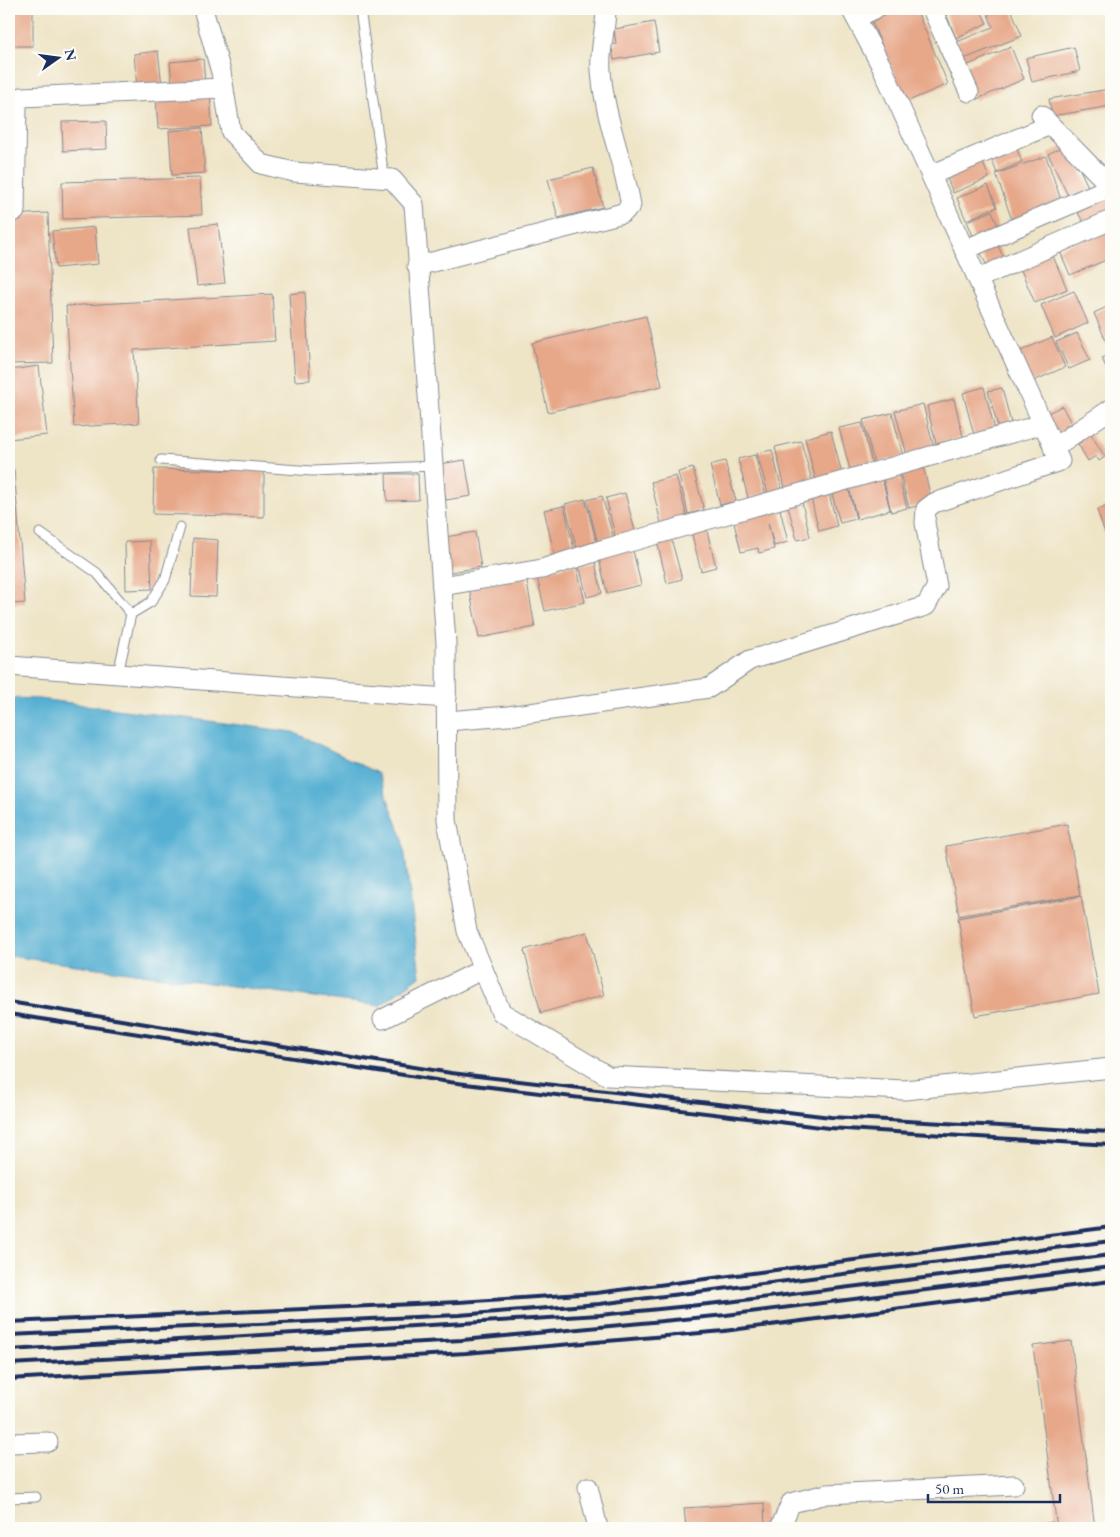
<svg xmlns="http://www.w3.org/2000/svg" width="1120" height="1537" viewBox="0 0 1120 1537" font-family="'EB Garamond',serif">
  <rect width="100%" height="100%" fill="#fdfcf7"/>
  <filter id="ink" filterUnits="userSpaceOnUse"><feTurbulence type="fractalNoise" baseFrequency=".02" numOctaves="2"/><feDisplacementMap in="SourceGraphic" scale="10" xChannelSelector="R" yChannelSelector="G"/><feConvolveMatrix kernelMatrix="1 2 1 2 8 2 1 2 1" color-interpolation-filters="sRGB"/></filter>
  <filter id="wash" filterUnits="userSpaceOnUse"><feTurbulence type="fractalNoise" baseFrequency=".0096" numOctaves="4" result="noise"/><feDisplacementMap in="SourceGraphic" scale="20" xChannelSelector="R" yChannelSelector="G"/><feGaussianBlur stdDeviation="1.12" result="paint"/><feColorMatrix in="noise" values="0 0 0 0 0 0 0 0 0 0 0 0 0 0 0 0 0 1.4 0 .05"/><feComposite in="paint" operator="in"/></filter>
  <g filter="url(#wash)">
    <rect width="100%" height="100%" fill="#eee4c6"/>
    <!-- water -->
    <path fill="#56b0d3" stroke="#387098" d="M9 698 39 699 293 732 378 773 403 839 420 976 380 1006 9 956Z"/>
    <g id="blocks">
      <!-- building -->
      <g fill="#e7a88a">
        <rect x="9" y="9" width="24" height="37"/>
        <path d="M898 9H916L948 84 906 102 871 20Z"/>
        <path d="M958 9H980L987 23 956 38 946 14Z"/>
        <path d="M1001 9H1011L1022 36 964 59 957 42 993 27 988 14Z"/>
        <path d="M654 22 659 52 614 60 611 45 616 44 614 29Z"/>
        <path d="M1011 47 1024 79 975 100 961 68Z"/>
        <path d="M1074 47 1080 71 1032 82 1026 58Z"/>
        <path d="M158 51 162 85 137 88 134 54Z"/>
        <path d="M203 59 205 82 172 85 170 62Z"/>
        <path d="M1110 89 1111 106 1052 116 1049 99Z"/>
        <path d="M210 94 212 126 158 129 156 97Z"/>
        <path d="M106 121 107 149 63 151 62 122Z"/>
        <path d="M202 128 205 173 172 175 169 131Z"/>
        <path d="M1014 142 1022 162 997 173 989 153Z"/>
        <path d="M1068 144 1090 191 1070 200 1048 154Z"/>
        <path d="M1046 156 1063 206 1013 223 996 174Z"/>
        <path d="M981 158 989 178 953 193 945 173Z"/>
        <path d="M593 168 603 207 558 218 548 179Z"/>
        <path d="M200 178 202 215 63 219 62 182Z"/>
        <path d="M988 185 997 207 966 220 957 198Z"/>
        <path d="M1106 193 1111 204V217L1087 229 1076 209Z"/>
        <path d="M992 211 1000 231 975 241 967 221Z"/>
        <path d="M48 213 53 363 9 364V215Z"/>
        <path d="M218 224 225 283 197 286 190 227Z"/>
        <path d="M95 227 98 264 56 268 52 231Z"/>
        <path d="M1111 227V258L1070 275 1059 249Z"/>
        <path d="M995 240 1006 262 989 270 978 248Z"/>
        <path d="M1050 249 1067 289 1035 303 1018 263Z"/>
        <path d="M1074 291 1088 323 1055 338 1041 305Z"/>
        <path d="M305 292 310 380 295 381 289 294Z"/>
        <path d="M272 294 275 341 134 350 139 423 74 427 66 306Z"/>
        <path d="M1111 305V353L1094 313Z"/>
        <path d="M646 316 662 386 548 412 532 343Z"/>
        <path d="M1077 333 1090 360 1069 369 1056 342Z"/>
        <path d="M1052 337 1065 367 1029 383 1016 353Z"/>
        <path d="M1111 354V380L1102 358Z"/>
        <path d="M39 366 47 435 9 439V370Z"/>
        <path d="M984 387 995 430 974 435 963 393Z"/>
        <path d="M1002 388 1011 423 998 427 988 391Z"/>
        <path d="M954 399 963 437 936 444 927 406Z"/>
        <path d="M923 404 934 448 907 455 895 411Z"/>
        <path d="M1062 406 1071 423 1066 426 1068 432 1054 439 1042 416Z"/>
        <path d="M892 413 903 456 874 463 863 420Z"/>
        <path d="M862 423 872 464 850 470 839 428Z"/>
        <path d="M831 431 842 474 816 481 805 438Z"/>
        <path d="M1089 431 1105 457 1099 461 1096 456 1088 461 1078 444 1082 442 1079 436Z"/>
        <path d="M801 441 812 481 785 488 775 447Z"/>
        <path d="M772 450 782 490 768 494 757 453Z"/>
        <path d="M755 455 765 493 748 498 738 459Z"/>
        <path d="M465 460 471 496 446 500 439 464Z"/>
        <path d="M725 461 736 501 720 505 710 465Z"/>
        <path d="M922 462 932 502 909 508 899 469Z"/>
        <path d="M693 468 704 510 688 514 678 472Z"/>
        <path d="M9 469H14L25 603 9 604Z"/>
        <path d="M154 469 264 471V517L153 514Z"/>
        <path d="M897 469 907 508 891 512 882 473Z"/>
        <path d="M386 474H418L419 500 387 501Z"/>
        <path d="M881 474 890 510 857 519 848 483Z"/>
        <path d="M676 476 688 521 662 527 651 482Z"/>
        <path d="M847 483 856 519 840 523 830 487Z"/>
        <path d="M828 489 837 526 819 531 810 494Z"/>
        <path d="M625 493 635 531 615 536 606 498Z"/>
        <path d="M602 496 614 540 598 544 587 500Z"/>
        <path d="M801 498 810 537 797 540 787 502Z"/>
        <path d="M585 499 597 544 577 550 565 504Z"/>
        <path d="M779 505 788 542 774 546 768 523 774 549 759 553 758 548 741 552 733 519Z"/>
        <path d="M1111 505V538L1107 539 1097 510Z"/>
        <path d="M564 506 575 553 555 557 544 510Z"/>
        <path d="M706 527 716 567 701 571 691 531Z"/>
        <path d="M475 532 481 567 445 573 439 538Z"/>
        <path d="M193 538 218 540 216 597 191 596Z"/>
        <path d="M671 538 682 579 667 583 657 541Z"/>
        <path d="M150 541 152 589 126 590 125 542Z"/>
        <path d="M632 546 641 585 607 593 598 554Z"/>
        <path d="M595 562 602 593 587 597 579 565Z"/>
        <path d="M576 564 585 602 545 611 536 573Z"/>
        <path d="M526 577 535 627 479 638 469 588Z"/>
        <path d="M1067 824 1080 895 959 916 946 846Z"/>
        <path d="M1081 896 1099 994 975 1016 958 918Z"/>
        <path d="M587 932 604 995 541 1013 524 950Z"/>
        <path d="M1071 1341 1095 1528H1057L1033 1346Z"/>
        <path d="M764 1503 765 1528H686L684 1508Z"/>
        <path d="M1053 1522 1054 1528H1017V1527Z"/>
      </g>
    </g>
  </g>
  <g filter="url(#ink)">
    <use href="#blocks" fill-opacity="0" stroke="#848a92" stroke-width="1"/>
    <g fill="none" stroke-linecap="round" stroke-linejoin="round">
      <defs>
        <g id="service">
          <path d="M360 9 384 178"/>
          <path d="M161 460 312 471 433 466"/>
          <path d="M40 533 97 573 131 614 118 674"/>
          <path d="M131 614 151 602 165 580 180 527"/>
          <path d="M9 1498 36 1497"/>
        </g>
        <g id="minor">
          <path d="M203 9 221 72 231 132 261 164 294 172 392 179 414 204 446 643 447 820 467 931 501 1012 608 1076 905 1090 1111 1068"/>
          <path d="M851 9 882 67 1043 424"/>
          <path d="M932 9 969 92"/>
          <path d="M856 18 875 9"/>
          <path d="M1041 115 1111 187"/>
          <path d="M931 175 1050 125"/>
          <path d="M9 213 15 211 17 105 18 99 22 97 224 88"/>
          <path d="M964 250 1111 187"/>
          <path d="M417 266 623 213 631 205C623 160 604 117 601 70 599 50 606 29 606 9"/>
          <path d="M979 278 1111 220"/>
          <path d="M1053 448 1111 409"/>
          <path d="M442 586 542 569 598 551 1043 424 1060 461 934 503 926 509 925 523 937 586 926 606 750 660 709 688 508 716 447 721"/>
          <path d="M9 666 447 698"/>
          <path d="M383 1019 483 969"/>
          <path d="M9 1443 48 1442"/>
          <path d="M588 1487 598 1528"/>
          <path d="M780 1528 791 1503 827 1494 1014 1485"/>
        </g>
      </defs>
      <!-- service casing -->
      <use href="#service" stroke="#848a92" stroke-width="11"/>
      <!-- minor casing -->
      <use href="#minor" stroke="#848a92" stroke-width="21"/>
      <!-- service -->
      <use href="#service" stroke="#fff" stroke-width="9"/>
      <!-- minor -->
      <use href="#minor" stroke="#fff" stroke-width="19"/>
      <!-- rail -->
      <g stroke="#1b2f5e" stroke-width="4">
        <path d="M9 1002 451 1073 831 1117 1111 1132"/>
        <path d="M9 1014 449 1082 829 1128 1111 1145"/>
        <path d="M9 1322 459 1302 596 1293 1111 1227"/>
        <path d="M9 1335 459 1315 599 1304 1111 1241"/>
        <path d="M9 1350 600 1315 728 1302 1111 1255"/>
        <path d="M9 1364 462 1340 726 1315 1111 1267"/>
        <path d="M9 1379 466 1353 724 1331 1111 1281"/>
      </g>
    </g>
  </g>
  <!-- margin -->
  <rect width="1120" height="1537" fill="none" stroke="#fdfcf7" stroke-width="30"/>
  <!-- north arrow -->
  <g transform="translate(58 58) rotate(76)" stroke="#fdfcf7" stroke-width="4" paint-order="stroke">
  <path d="M0-4L9 19L0 12L-9 19Z" fill="#1b2f5e"/>
  <text y="-8" font-size="14" font-weight="bold" text-anchor="middle" fill="#1b2f5e">N</text>
  </g>
  <!-- scale -->
  <path d="M928 1494v8h132v-8" fill="none" stroke="#1b2f5e" stroke-width="2.5"/>
  <text x="935" y="1494" font-size="15" fill="#1b2f5e" stroke="#fdfcf7" stroke-width="4" paint-order="stroke">50 m</text>
</svg>
